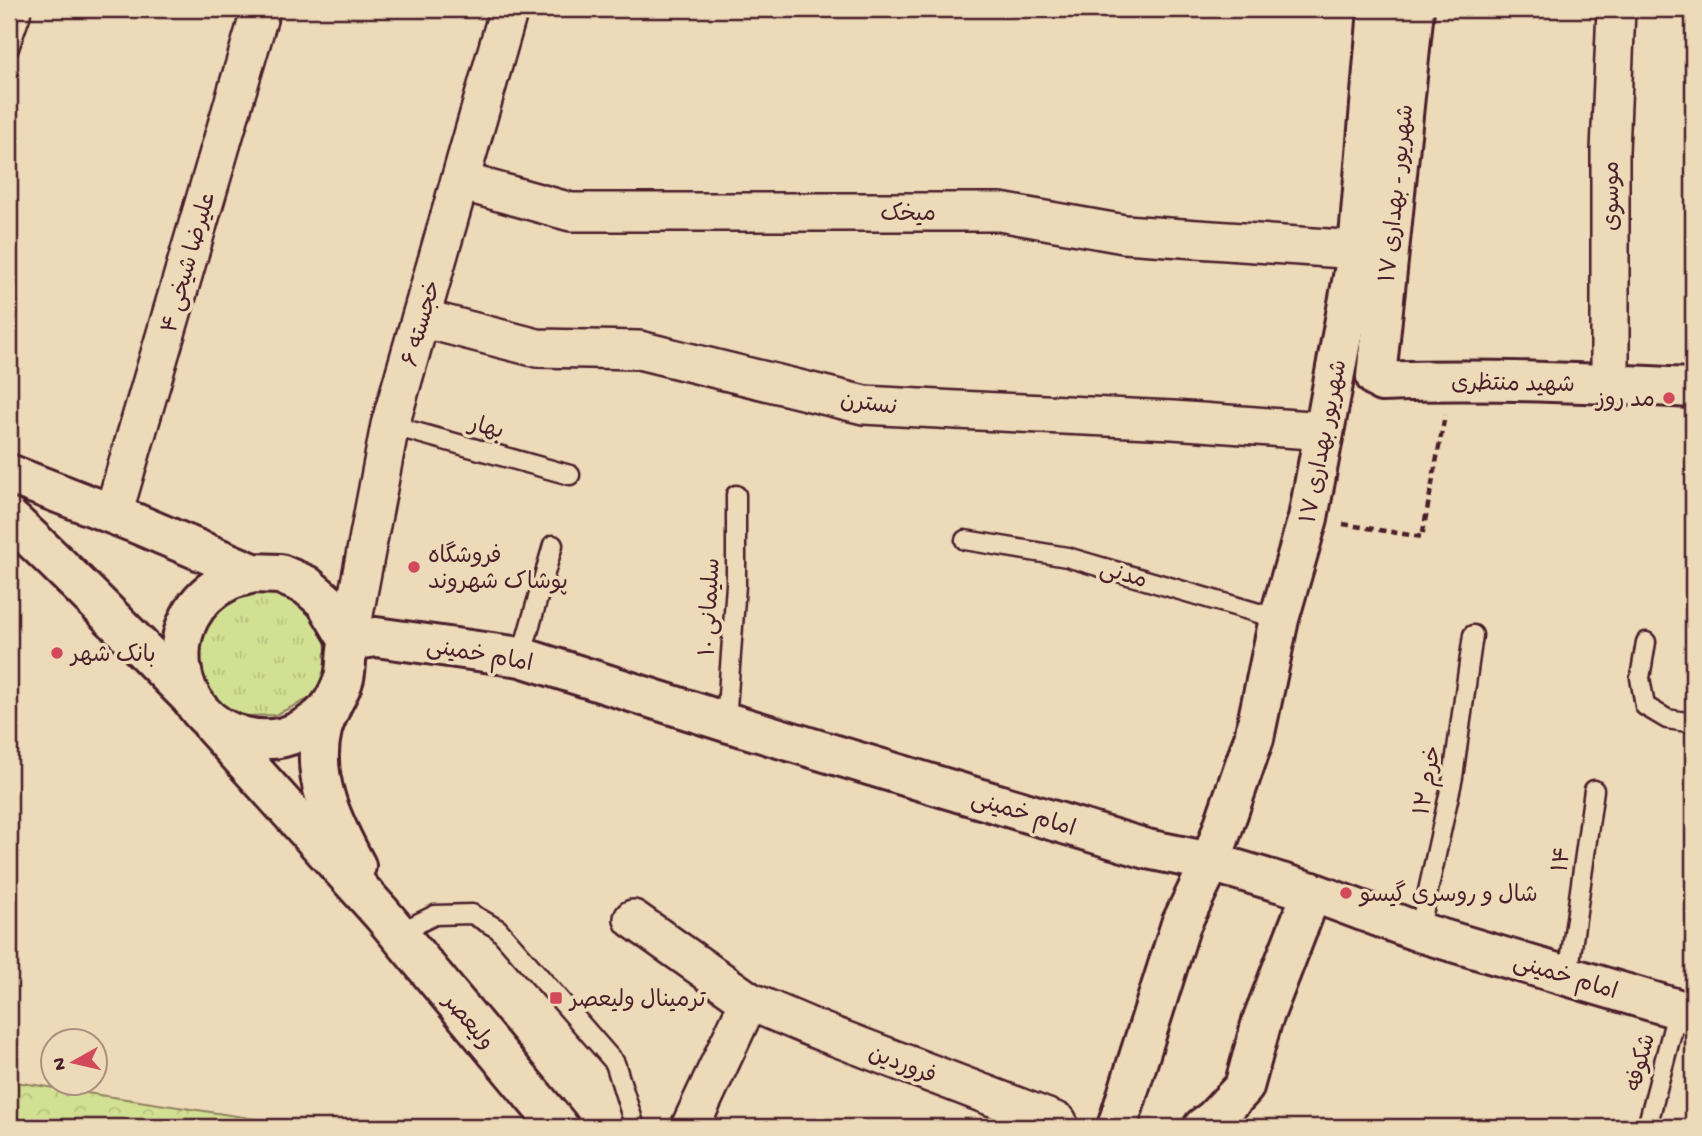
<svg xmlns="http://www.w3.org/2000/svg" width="1702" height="1136" viewBox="0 0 1702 1136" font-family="'Gochi Hand','Playpen Sans Arabic',sans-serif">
  <defs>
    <pattern id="grass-tufts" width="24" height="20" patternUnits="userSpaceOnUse" patternTransform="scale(1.75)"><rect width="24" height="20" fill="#d2e093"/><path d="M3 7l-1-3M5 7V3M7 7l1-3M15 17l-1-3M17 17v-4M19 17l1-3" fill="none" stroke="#b6c07f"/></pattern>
    <pattern id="forest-crowns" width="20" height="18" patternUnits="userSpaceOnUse" patternTransform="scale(1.75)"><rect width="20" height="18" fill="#d2e093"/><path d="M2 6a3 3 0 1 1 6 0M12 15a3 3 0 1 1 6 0" fill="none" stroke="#b6c07f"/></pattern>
  </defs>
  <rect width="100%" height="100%" fill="#eddab8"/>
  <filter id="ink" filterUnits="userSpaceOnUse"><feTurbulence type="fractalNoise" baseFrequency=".0143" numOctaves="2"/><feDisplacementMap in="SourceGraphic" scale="14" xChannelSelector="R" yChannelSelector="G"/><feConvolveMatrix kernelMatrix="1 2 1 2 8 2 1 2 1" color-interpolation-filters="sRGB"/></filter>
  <g filter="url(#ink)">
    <!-- grass -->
    <path fill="url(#grass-tufts)" stroke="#8e805f" stroke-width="2" d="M284 590 305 602 325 638 327 661 315 696 275 715 243 716 211 700 197 663 203 629 227 601 253 593Z"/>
    <!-- forest -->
    <path fill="url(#forest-crowns)" stroke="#8e805f" stroke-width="2" d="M9 1081 308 1127H9Z"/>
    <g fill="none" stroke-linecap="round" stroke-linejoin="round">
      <defs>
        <g id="lane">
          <path d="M9 48 21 14"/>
          <path d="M390 425 570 475"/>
          <path d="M965 540 1067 557 1279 619"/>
          <path d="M1646 642 1640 678 1645 706 1667 719 1693 723"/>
          <path d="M521 657 553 545"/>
          <path d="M726 722 736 585V495"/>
          <path d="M1419 932 1453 777 1473 635"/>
          <path d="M398 933 435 915 472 914 498 929 615 1063 635 1127"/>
          <path d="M1568 976 1594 790"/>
          <path d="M1647 1127 1678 1009"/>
        </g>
        <g id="street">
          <path d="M460 181 571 212H1000L1124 234 1358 250"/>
          <path d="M421 318 537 348 639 350 864 405 957 410 1173 420 1325 431"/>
          <path d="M1610 384V151L1616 9"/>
          <path d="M113 514 261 9"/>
          <path d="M349 641 390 425 509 9"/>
          <path d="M633 919 749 1001 820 1031 1058 1122"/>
          <path d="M690 1127 749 1001"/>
        </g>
        <g id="secondary">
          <path d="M1414 9 1376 377 1382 382C1486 378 1590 383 1693 388"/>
          <path d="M9 474 135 523 253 573 280 574 306 585 325 601 349 641C345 653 347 666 344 678 342 685 337 695 333 702 325 716 311 725 297 732 281 740 263 741 245 737 169 721 156 615 228 581 235 577 245 576 253 573"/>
          <path d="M9 518C72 575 130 637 190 697"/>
          <path d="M349 641 376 637 521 657 726 722 1147 849 1211 862 1312 892 1419 932 1678 1009 1693 1015"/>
          <path d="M332 704C329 712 324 721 322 730 310 778 334 825 356 866"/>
          <path d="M213 726 382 914 559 1127"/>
          <path d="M1117 1127 1181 924 1211 862 1254 738 1279 619 1308 518 1358 250 1378 9"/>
          <path d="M1203 1127 1214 1119 1244 1087 1262 1021 1312 892"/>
        </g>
      </defs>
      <!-- lane casing -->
      <use href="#lane" stroke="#4a1f2b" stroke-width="23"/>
      <!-- street casing -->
      <use href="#street" stroke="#4a1f2b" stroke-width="42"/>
      <!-- secondary casing -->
      <use href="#secondary" stroke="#4a1f2b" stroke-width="44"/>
      <!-- path -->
      <path stroke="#4a1f2b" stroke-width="4.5" stroke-dasharray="7 5" stroke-linecap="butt" d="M1343 524 1422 537 1445 415"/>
      <!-- lane -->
      <use href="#lane" stroke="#eddab8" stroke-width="18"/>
      <!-- street -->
      <use href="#street" stroke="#eddab8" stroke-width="37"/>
      <!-- secondary -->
      <use href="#secondary" stroke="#eddab8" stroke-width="38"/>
    </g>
  </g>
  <!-- markers -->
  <g fill="#d1495b" stroke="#eddab8" stroke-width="2.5">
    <circle cx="1669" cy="398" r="7"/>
    <circle cx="414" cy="567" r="7"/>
    <circle cx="57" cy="653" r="7"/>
    <circle cx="1346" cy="893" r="7"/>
    <rect x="549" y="991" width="14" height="14" rx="3.5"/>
  </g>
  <g text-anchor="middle" stroke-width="7" stroke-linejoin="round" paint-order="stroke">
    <!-- street labels -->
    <g font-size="23" fill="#4a1f2b" stroke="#eddab8">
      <text transform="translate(1395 193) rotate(-84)" y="8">۱۷ شهریور - بهداری</text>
      <text transform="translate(1610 196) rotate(-90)" y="8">موسوی</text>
      <text x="908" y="220">میخک</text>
      <text transform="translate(187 262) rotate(-74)" y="8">علیرضا شیخی ۴</text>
      <text transform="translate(420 323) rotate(-74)" y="8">خجسته ۶</text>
      <text transform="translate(1513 382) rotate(1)" y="8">شهید منتظری</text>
      <text transform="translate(869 402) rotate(8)" y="8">نسترن</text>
      <text transform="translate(487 426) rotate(15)" y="8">بهار</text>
      <text transform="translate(1322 441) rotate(-79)" y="8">۱۷ شهریور بهداری</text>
      <text transform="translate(1124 573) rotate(16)" y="8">مدنی</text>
      <text transform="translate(708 607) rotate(-87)" y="8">سلیمانی ۱۰</text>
      <text transform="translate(480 653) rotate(10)" y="8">امام خمینی</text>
      <text transform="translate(1426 780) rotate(-80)" y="8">خرم ۱۲</text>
      <text transform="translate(1024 812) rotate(17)" y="8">امام خمینی</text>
      <text transform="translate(1560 859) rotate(-82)" y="8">۱۴</text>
      <text transform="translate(1566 975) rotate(17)" y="8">امام خمینی</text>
      <text transform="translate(470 1021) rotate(50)" y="8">ولیعصر</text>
      <text transform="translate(1639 1062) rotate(-75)" y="8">شکوفه</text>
      <text transform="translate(903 1063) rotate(21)" y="8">فروردین</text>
    </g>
    <!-- poi labels -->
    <g font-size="23" fill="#4a1f2b" stroke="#eddab8" text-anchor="start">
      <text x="1655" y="406" text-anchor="end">مد روز</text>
      <text x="428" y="562">فروشگاه‌<tspan x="428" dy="26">پوشاک شهروند</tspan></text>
      <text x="71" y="661">بانک شهر</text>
      <text x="1360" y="901">شال و روسری گیسو</text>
      <text x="570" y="1006">ترمینال ولیعصر</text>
    </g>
  </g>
  <!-- margin -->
  <rect width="1702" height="1136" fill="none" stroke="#eddab8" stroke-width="35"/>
  <rect x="18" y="18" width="1667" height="1101" fill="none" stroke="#4a1f2b" stroke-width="2.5" filter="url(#ink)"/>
  <!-- north arrow -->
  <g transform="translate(74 1062) rotate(262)"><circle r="33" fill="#eddab8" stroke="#ac8f80" stroke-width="2"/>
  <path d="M0-5L12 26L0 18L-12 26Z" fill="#d1495b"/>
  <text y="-10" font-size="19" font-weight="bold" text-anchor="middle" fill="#4a1f2b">N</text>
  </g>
</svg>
